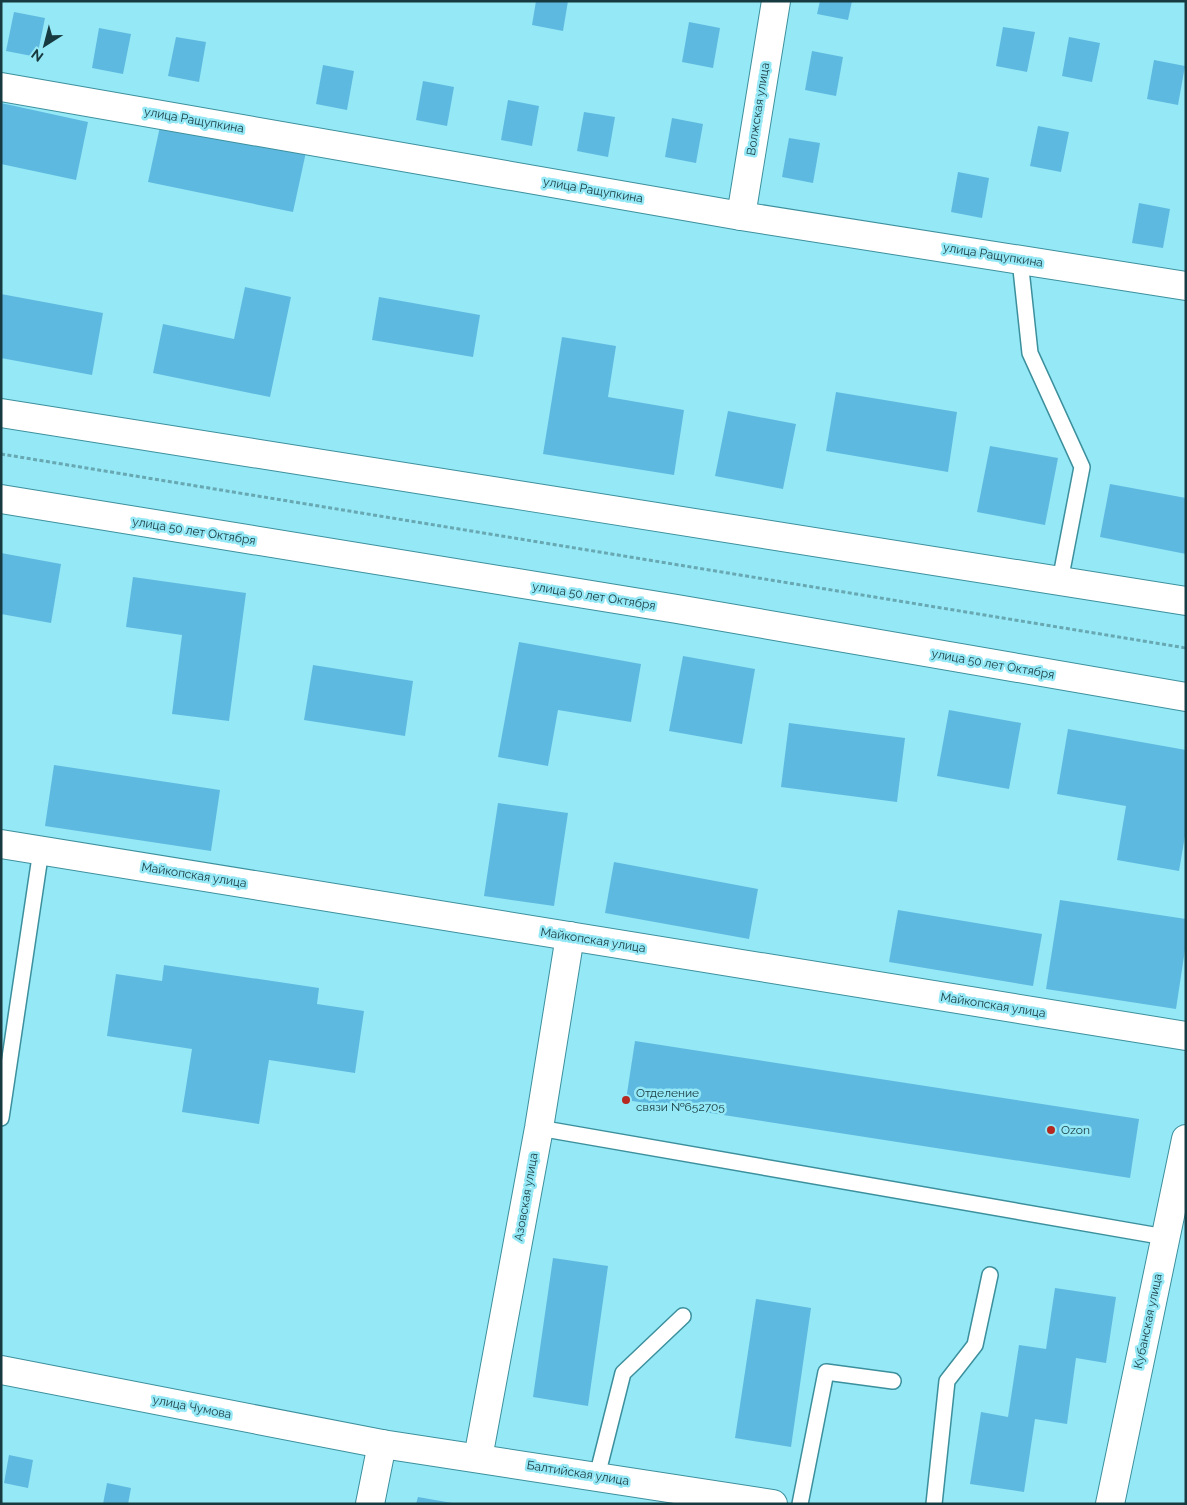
<svg xmlns="http://www.w3.org/2000/svg" width="1187" height="1505" viewBox="0 0 1187 1505" font-family="Raleway,sans-serif">
  <rect width="100%" height="100%" fill="#95e8f5"/>
  <!-- building -->
  <g fill="#5eb9e1">
    <path d="M536 1H568L563 31 532 25Z"/>
    <path d="M820 1H852L848 20 817 14Z"/>
    <path d="M14 12 45 18 37 57 6 51Z"/>
    <path d="M689 22 720 28 713 68 682 62Z"/>
    <path d="M1003 27 1035 32 1027 72 996 66Z"/>
    <path d="M99 28 131 34 123 74 92 68Z"/>
    <path d="M176 37 206 42 199 82 168 76Z"/>
    <path d="M1069 37 1100 43 1092 82 1062 76Z"/>
    <path d="M812 51 843 57 836 96 805 90Z"/>
    <path d="M1154 60 1185 66 1178 105 1147 99Z"/>
    <path d="M323 65 354 71 347 110 316 104Z"/>
    <path d="M423 81 454 87 447 126 416 120Z"/>
    <path d="M508 100 539 106 532 146 501 140Z"/>
    <path d="M1 103 88 122 76 180 1 164Z"/>
    <path d="M584 112 615 117 608 157 577 151Z"/>
    <path d="M672 118 703 124 696 163 665 157Z"/>
    <path d="M161 122 306 152 293 212 148 182Z"/>
    <path d="M1038 126 1069 132 1061 172 1030 166Z"/>
    <path d="M789 138 820 143 813 183 782 177Z"/>
    <path d="M958 172 989 178 982 218 951 212Z"/>
    <path d="M1139 203 1170 209 1163 248 1132 243Z"/>
    <path d="M245 287 291 297 270 397 153 373 163 324 234 339Z"/>
    <path d="M1 294 103 313 92 375 1 358Z"/>
    <path d="M379 297 480 315 473 357 372 340Z"/>
    <path d="M562 337 616 346 608 397 684 410 674 475 543 454Z"/>
    <path d="M836 392 957 412 948 472 826 451Z"/>
    <path d="M728 411 796 424 783 489 715 476Z"/>
    <path d="M990 446 1058 458 1045 525 977 512Z"/>
    <path d="M1110 484 1186 498V554L1100 537Z"/>
    <path d="M1 553 61 564 51 623 1 614Z"/>
    <path d="M133 577 246 593 229 721 172 714 182 635 126 627Z"/>
    <path d="M519 642 641 664 631 722 558 710 548 766 498 757Z"/>
    <path d="M683 656 755 669 742 744 669 731Z"/>
    <path d="M313 665 413 681 405 736 304 720Z"/>
    <path d="M949 710 1021 723 1009 789 937 776Z"/>
    <path d="M789 723 905 738 897 802 781 787Z"/>
    <path d="M1068 729 1186 750V830L1179 871 1117 860 1126 806 1057 794Z"/>
    <path d="M54 765 220 790 211 851 45 826Z"/>
    <path d="M498 803 568 813 554 906 484 896Z"/>
    <path d="M614 862 758 889 749 939 605 913Z"/>
    <path d="M1060 900 1186 919V943L1176 1009 1046 989Z"/>
    <path d="M898 910 1042 934 1033 986 889 962Z"/>
    <path d="M164 965 319 988 317 1004 364 1011 355 1073 269 1060 259 1124 182 1112 192 1049 107 1036 116 974 162 981Z"/>
    <path d="M635 1041 1139 1119 1130 1178 626 1100Z"/>
    <path d="M553 1258 608 1266 588 1406 533 1397Z"/>
    <path d="M1055 1288 1116 1297 1106 1363 1076 1358 1067 1424 1035 1419 1024 1492 970 1484 981 1412 1008 1417 1019 1345 1046 1349Z"/>
    <path d="M756 1299 811 1308 791 1447 735 1438Z"/>
    <path d="M9 1455 33 1460 28 1488 4 1483Z"/>
    <path d="M107 1483 131 1488 128 1504H103Z"/>
    <path d="M418 1497 452 1503V1504H416Z"/>
  </g>
  <g fill="none" stroke-linecap="round" stroke-linejoin="round">
    <defs>
      <g id="lane">
        <path d="M1020 260 1030 353 1082 467 1060 581"/>
        <path d="M1 1118 41 850"/>
        <path d="M539 1128 1165 1237"/>
        <path d="M597 1476 623 1373 683 1316"/>
        <path d="M800 1504 826 1372 893 1381"/>
        <path d="M934 1504 947 1381 975 1345 990 1275"/>
      </g>
      <g id="street">
        <path d="M1 87 741 216 1186 286"/>
        <path d="M741 216 776 1"/>
        <path d="M1 844 1186 1036"/>
        <path d="M1 1370 382 1444 773 1504"/>
        <path d="M478 1458 539 1128 570 936"/>
        <path d="M370 1504 382 1444"/>
        <path d="M1110 1504 1186 1139"/>
      </g>
      <g id="secondary">
        <path d="M1 413 1186 601"/>
        <path d="M1 499 677 609 1186 697"/>
      </g>
    </defs>
    <!-- lane casing -->
    <use href="#lane" stroke="#3c909d" stroke-width="18"/>
    <!-- street casing -->
    <use href="#street" stroke="#3c909d" stroke-width="30"/>
    <!-- secondary casing -->
    <use href="#secondary" stroke="#3c909d" stroke-width="30"/>
    <!-- path -->
    <path stroke="#67a8b3" stroke-width="3" stroke-dasharray="4 2.5" stroke-linecap="butt" d="M1 454 1186 648"/>
    <!-- lane -->
    <use href="#lane" stroke="#fff" stroke-width="15"/>
    <!-- street -->
    <use href="#street" stroke="#fff" stroke-width="28"/>
    <!-- secondary -->
    <use href="#secondary" stroke="#fff" stroke-width="28"/>
  </g>
  <!-- markers -->
  <g fill="#b72820" stroke="#95e8f5" stroke-width="2">
    <circle cx="626" cy="1100" r="5"/>
    <circle cx="1051" cy="1130" r="5"/>
  </g>
  <g text-anchor="middle" stroke-width="5" stroke-linejoin="round" paint-order="stroke">
    <!-- street labels -->
    <g font-size="12" fill="#173a40" stroke="#95e8f5">
      <text transform="translate(758 109) rotate(-81)" y="4">Волжская улица</text>
      <text transform="translate(194 120) rotate(10)" y="4">улица Ращупкина</text>
      <text transform="translate(593 190) rotate(10)" y="4">улица Ращупкина</text>
      <text transform="translate(993 255) rotate(9)" y="4">улица Ращупкина</text>
      <text transform="translate(194 531) rotate(9)" y="4">улица 50 лет Октября</text>
      <text transform="translate(594 596) rotate(9)" y="4">улица 50 лет Октября</text>
      <text transform="translate(993 664) rotate(10)" y="4">улица 50 лет Октября</text>
      <text transform="translate(194 875) rotate(9)" y="4">Майкопская улица</text>
      <text transform="translate(593 940) rotate(9)" y="4">Майкопская улица</text>
      <text transform="translate(993 1005) rotate(9)" y="4">Майкопская улица</text>
      <text transform="translate(526 1197) rotate(-80)" y="4">Азовская улица</text>
      <text transform="translate(1148 1321) rotate(-78)" y="4">Кубанская улица</text>
      <text transform="translate(192 1407) rotate(11)" y="4">улица Чумова</text>
      <text transform="translate(578 1473) rotate(9)" y="4">Балтийская улица</text>
    </g>
    <!-- poi labels -->
    <g font-size="12" fill="#173a40" stroke="#95e8f5" text-anchor="start">
      <text x="636" y="1097">Отделение<tspan x="636" dy="14">связи №652705</tspan></text>
      <text x="1061" y="1134">Ozon</text>
    </g>
  </g>
  <!-- border -->
  <rect width="1187" height="1505" fill="none" stroke="#173a40" stroke-width="5"/>
  <!-- north arrow -->
  <g transform="translate(45 45) rotate(216)" stroke="#95e8f5" stroke-width="4" paint-order="stroke">
  <path d="M0-4L9 19L0 12L-9 19Z" fill="#173a40"/>
  <text y="-8" font-size="14" font-weight="bold" text-anchor="middle" fill="#173a40">N</text>
  </g>
</svg>
